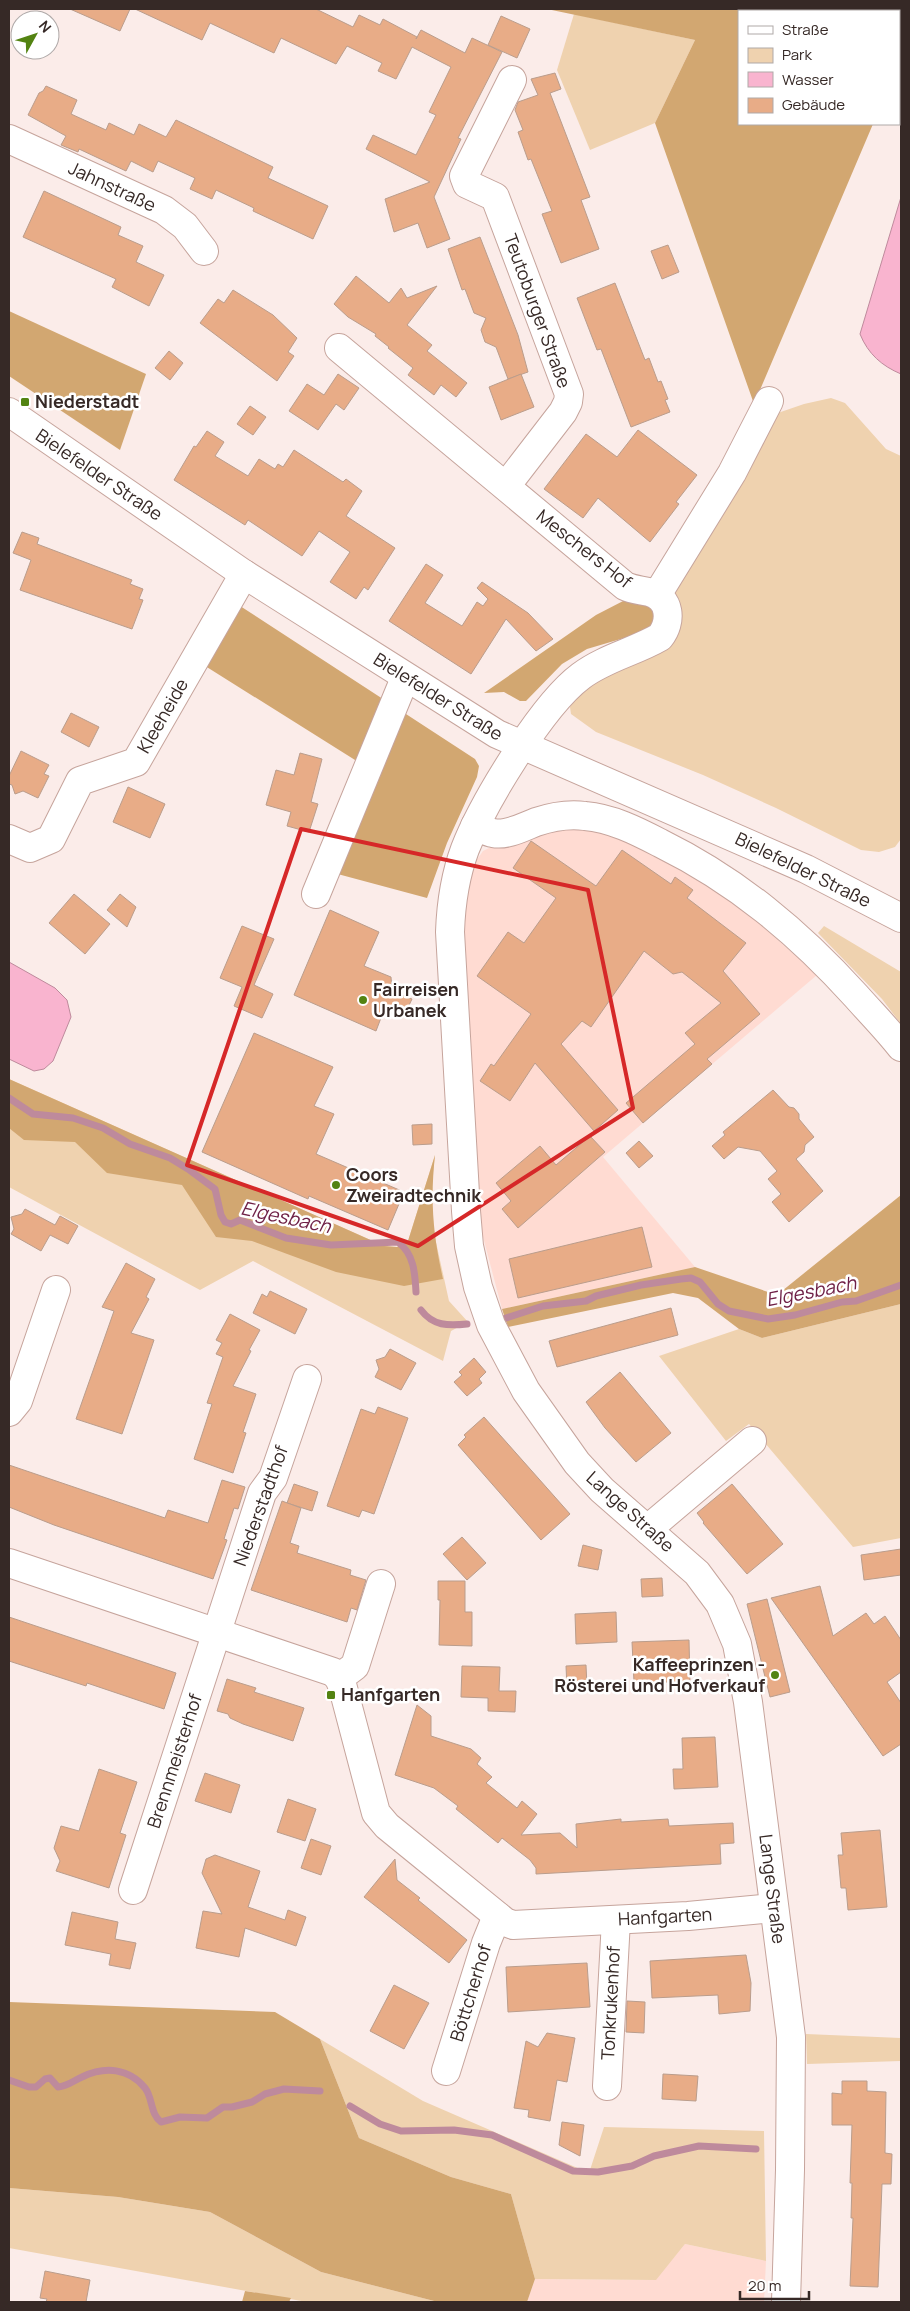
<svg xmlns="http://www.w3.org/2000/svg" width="910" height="2311" viewBox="0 0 910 2311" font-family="Manrope,sans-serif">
  <rect width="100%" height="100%" fill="#fbece9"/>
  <!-- built -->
  <g fill="#ffdbd2">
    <path d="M582 824 636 841 686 869 742 908 817 975 603 1157 695 1267 502 1309 482 1233 476 1192 461 926 467 890 476 861 483 851 507 839Z"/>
    <path d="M685 2244 766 2261 764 2302H527L535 2279 655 2280Z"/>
  </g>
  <!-- green -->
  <g fill="#efd2af">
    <path d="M574 14 695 40 655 123 590 150 557 70Z"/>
    <path d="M831 398 845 403 886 449 901 456V839L895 847 879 852 861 850 776 808 703 775 596 732 571 714 570 707 572 700 672 596 772 415 804 404Z"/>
    <path d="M824 926 901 972V1024L882 999 818 933Z"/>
    <path d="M9 1079 384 1246 397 1247 408 1241 435 1155 431 1190 434 1233 449 1301 468 1322 451 1331 443 1361 253 1261 200 1290 9 1187Z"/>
    <path d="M901 1304V1538L853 1547 749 1424 726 1441 659 1356 739 1329 762 1338Z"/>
    <path d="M806 2034 901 2038V2061L807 2064Z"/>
    <path d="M320 2039 423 2101 589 2173 604 2127 764 2131 766 2261 685 2244 656 2280 535 2279 511 2194 451 2177 359 2138Z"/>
    <path d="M9 2188 118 2197 210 2212 321 2272 438 2302H307L9 2248Z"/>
  </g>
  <!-- forest -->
  <g fill="#d2a771">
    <path d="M547 9H888V11H739V124H873L754 404 655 123 695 40Z"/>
    <path d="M9 311 146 374 120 450 9 376Z"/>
    <path d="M627 599 652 607 655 622 641 633 587 649 562 664 526 701H520L504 692 484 693 596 615Z"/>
    <path d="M237 604 475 759 479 766 477 777 447 843 427 898 319 869 363 765 202 664Z"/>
    <path d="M9 1079 384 1246 397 1247 408 1241 435 1155C430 1201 433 1235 443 1279L404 1286 336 1272 252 1241 216 1237 182 1185 107 1173 75 1142 24 1140 9 1128Z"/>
    <path d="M901 1195V1304L762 1338 739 1329 698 1298 673 1293 508 1327 502 1309 695 1267 777 1295Z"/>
    <path d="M9 2002 275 2012 320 2039 359 2138 451 2177 511 2194 535 2279 527 2302H438L321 2272 210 2212 118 2197 9 2188Z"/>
    <path d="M245 2291 291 2298 289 2302H242Z"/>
  </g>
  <!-- water -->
  <g fill="#f9b4cf" stroke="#be8a9c">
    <path d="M901 197V374C882 366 868 354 860 334Z"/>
    <path d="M9 962 55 988 67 1000 71 1017 53 1061 44 1069 34 1071 9 1059Z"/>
  </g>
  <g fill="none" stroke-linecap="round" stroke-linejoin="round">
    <!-- stream -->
    <g stroke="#be8a9c" stroke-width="7">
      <path d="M9 1098 33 1114 73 1118 103 1128 130 1144 170 1158 188 1169 215 1189 221 1215 225 1222 231 1224 240 1220 286 1238 331 1245 398 1242C414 1254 415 1273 416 1292"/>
      <path d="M421 1310C433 1326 448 1326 467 1324"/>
      <path d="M503 1319 543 1306 586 1301 596 1296 641 1285 681 1279 691 1278 700 1282 718 1304 729 1311 768 1319 795 1315 842 1302 856 1301 901 1285"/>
      <path d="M9 2080 29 2087H36L45 2079 50 2078 58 2087C68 2086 73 2081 82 2077 105 2066 129 2068 145 2088 153 2098 150 2114 161 2122L180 2117 207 2118 223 2107H232L252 2102 265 2094 284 2089 320 2091"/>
      <path d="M350 2106 380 2124 401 2131 454 2130 492 2135 573 2171 598 2172 632 2166 654 2156 699 2146 756 2149"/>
    </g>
  </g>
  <!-- building -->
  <g fill="#e8ac87" stroke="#ba9d8c">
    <path d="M70 9H130L120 31Z"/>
    <path d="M135 9H316L353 27 359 15 380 25 383 19 417 37 416 39 421 30 465 53 472 38 502 52 458 138 461 139 434 197 450 239 427 248 418 223 394 232 385 199 430 182 366 149 373 135 416 155 436 115 429 112 451 67 412 47 396 79 378 71 382 63 347 46 336 64 281 38 274 53 210 23 202 40Z"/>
    <path d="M501 16 530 29 517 58 488 45Z"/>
    <path d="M555 73 561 89 550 93 590 197 581 200 599 249 561 263 542 214 552 211 531 159 528 160 518 132 523 130 515 110 518 102 538 95 531 79Z"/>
    <path d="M46 86 77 100 71 114 106 130 109 123 134 135 139 124 166 137 176 120 273 167 268 178 328 206 313 239 253 211 254 208 216 190 212 199 190 189 195 178 158 161 153 172 131 161 126 171 79 149 78 152 61 145 66 136 28 115 39 93 43 91Z"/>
    <path d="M44 191 121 227 118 235 143 246 136 262 164 275 149 306 112 287 116 279 23 237Z"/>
    <path d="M480 237 518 335 528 372 508 379 496 347 485 342 481 330 486 318 474 313 465 289 462 290 448 249Z"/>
    <path d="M668 245 679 272 662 279 651 251Z"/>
    <path d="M356 276 389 303 401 288 407 298 437 286 407 325 432 345 427 351 467 383 456 397 441 385 434 395 408 375 413 368 388 348 389 347 375 336 376 334 348 317 334 304Z"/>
    <path d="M615 283 645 360 649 358 658 382 661 381 668 399 665 400 670 412 631 427 601 349 597 350 577 298Z"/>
    <path d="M233 290 273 315 297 338 288 352 294 356 277 381 200 323 218 299 224 303Z"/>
    <path d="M169 351 183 363 170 380 155 368Z"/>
    <path d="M338 374 359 388 344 410 336 404 318 430 289 411 307 384 324 395Z"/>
    <path d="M521 374 534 407 501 420 489 387Z"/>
    <path d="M250 406 266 417 253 435 237 424Z"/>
    <path d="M638 430 697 475 676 502 679 504 650 542 598 498 583 518 544 489 586 434 617 457Z"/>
    <path d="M207 431 224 442 215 456 248 476 259 459 275 469 278 464 283 467 294 450 343 482 346 479 362 491 346 516 395 548 368 590 364 587 356 599 330 582 350 552 319 531 302 556 248 520 245 525 174 480 194 446 196 447Z"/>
    <path d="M22 532 39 538 37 544 132 580 130 584 143 589 139 599 143 600 132 629 20 590 31 560 13 553Z"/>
    <path d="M426 564 443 575 425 603 462 626 477 602 483 606 488 599 477 588 482 582 528 613 553 639 536 651 506 619 471 674 389 621Z"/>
    <path d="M71 713 99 727 89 747 61 732Z"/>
    <path d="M21 751 49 765 44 774 49 776 38 798 23 791 15 794 12 785 9 784V776Z"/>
    <path d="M300 753 322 759 311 802 318 804 309 832 287 826 291 812 266 805 276 770 294 775Z"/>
    <path d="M128 787 165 804 150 838 113 822Z"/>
    <path d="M531 841 596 886 622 850 671 884 675 877 693 890 687 898 746 943 723 971 760 1014 707 1059 712 1064 643 1123 626 1103 695 1044 685 1033 721 1003 682 972 673 974 644 951 591 1027 582 1021 561 1044 618 1110 594 1131 535 1063 510 1101 480 1081 491 1064 494 1066 531 1014 477 976 508 932 524 943 556 898 513 868Z"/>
    <path d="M74 894 110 924 85 954 49 923Z"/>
    <path d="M120 894 136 907 127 927 107 910Z"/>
    <path d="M330 910 379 932 364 966 391 977 392 991 412 999 403 1018 384 1010 376 1031 294 995Z"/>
    <path d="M242 926 274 939 254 985 273 994 262 1018 234 1006 242 987 220 978Z"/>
    <path d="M254 1033 333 1067 314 1106 334 1114 316 1154 404 1192 388 1230 309 1196 308 1199 202 1152Z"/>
    <path d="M773 1090 789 1107 794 1108 799 1114V1119L814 1137 805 1145 804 1152 796 1159 823 1191 789 1222 772 1202 781 1194 768 1179 777 1171 760 1151 738 1147 724 1159 712 1146 725 1135 723 1132Z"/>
    <path d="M432 1124V1144L413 1145 412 1125Z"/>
    <path d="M590 1136 605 1152 518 1228 502 1209 511 1201 496 1183 540 1146 556 1165Z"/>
    <path d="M639 1141 653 1156 639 1168 626 1153Z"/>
    <path d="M25 1209 55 1225 60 1216 78 1226 68 1244 50 1235 41 1251 11 1234 14 1229 11 1217 22 1214Z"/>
    <path d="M642 1227 652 1267 518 1298 509 1259Z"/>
    <path d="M126 1263 155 1279 146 1297 149 1299 131 1333 154 1340 122 1434 76 1419 114 1311 102 1307Z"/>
    <path d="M270 1291 307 1309 295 1334 253 1313 262 1294 267 1297Z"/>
    <path d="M671 1308 678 1335 557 1367 549 1341Z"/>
    <path d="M230 1314 260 1330 249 1350 251 1351 233 1386 256 1394 243 1432 246 1433 233 1473 194 1459 212 1404 207 1403 223 1357 216 1354 222 1343 216 1340Z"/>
    <path d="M390 1349 416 1363 401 1390 375 1377 379 1369 376 1360 385 1357Z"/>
    <path d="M474 1358 486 1372 479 1379 482 1383 467 1396 454 1382 462 1375 459 1372Z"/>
    <path d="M620 1372 671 1433 636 1462 605 1428 586 1402Z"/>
    <path d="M378 1407 408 1418 374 1514 362 1510 359 1517 327 1506 361 1409 375 1414Z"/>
    <path d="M484 1417 570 1514 541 1540 458 1445 466 1437 464 1435Z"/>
    <path d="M9 1465 165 1518 168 1510 208 1523 222 1480 245 1487 238 1509 234 1508 224 1539 227 1540 213 1579 54 1525 9 1507Z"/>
    <path d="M294 1484 318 1492 312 1511 287 1503Z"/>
    <path d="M732 1484 783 1544 747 1574 703 1523 704 1522 697 1513Z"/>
    <path d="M282 1501 301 1508 290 1543 299 1546 297 1553 351 1570 350 1575 366 1580 357 1610 351 1608 347 1622 251 1590Z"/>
    <path d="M462 1537 486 1563 467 1580 443 1554Z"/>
    <path d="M583 1545 602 1550 598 1570 578 1566Z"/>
    <path d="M901 1549V1575L864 1580 861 1555Z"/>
    <path d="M662 1578 663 1596 642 1597 641 1579Z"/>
    <path d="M438 1581H465V1612H472V1646L439 1645 440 1600H438Z"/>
    <path d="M820 1586 833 1636 866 1613 874 1624 885 1616 901 1640V1672L887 1682 901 1703V1744L883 1756 771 1598Z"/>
    <path d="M767 1599 790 1692 770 1697 747 1604Z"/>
    <path d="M616 1612 617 1642 576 1644 575 1614Z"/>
    <path d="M9 1617 176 1673 164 1709 87 1683 86 1686 9 1661Z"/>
    <path d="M689 1640 690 1682H634L632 1642Z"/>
    <path d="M586 1665 587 1687 567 1688 566 1666Z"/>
    <path d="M462 1666 500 1667 499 1691H516L515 1712 488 1711V1698L461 1697Z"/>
    <path d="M227 1679 256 1688 254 1692 304 1708 293 1741 243 1724 230 1718 228 1714 217 1711Z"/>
    <path d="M417 1705 431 1716V1736L471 1749 481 1758 477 1764 492 1777 486 1783 517 1808 522 1801 537 1814 521 1835 560 1833 577 1848 576 1824 621 1819V1822L668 1819 669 1826 733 1823 734 1843 720 1844 721 1864 536 1874V1868L530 1860 502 1838 498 1843 456 1809 458 1806 434 1788 395 1775Z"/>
    <path d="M715 1737 718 1787 674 1789 673 1769H683L682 1738Z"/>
    <path d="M99 1769 137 1782 120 1833 126 1835 109 1888 56 1871 60 1861 54 1848 61 1826 79 1831Z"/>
    <path d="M205 1773 240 1785 231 1813 195 1801Z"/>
    <path d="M288 1799 316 1809 305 1841 277 1832Z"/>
    <path d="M880 1830 887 1907 848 1910 846 1888H841L838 1855H843L841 1833Z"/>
    <path d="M311 1839 331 1846 321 1875 301 1868Z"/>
    <path d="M215 1855 260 1871 248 1907 285 1920 288 1910 306 1917 296 1946 245 1928 239 1957 196 1948 203 1911 222 1914 202 1873 206 1859Z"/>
    <path d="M395 1859 397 1880 420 1898 418 1900 467 1940 449 1963 364 1897Z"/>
    <path d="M72 1912 118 1922 115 1939 136 1943 130 1969 109 1965 111 1954 65 1945Z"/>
    <path d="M746 1955 751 1983 750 2011 719 2014 718 1995 652 1998 650 1961Z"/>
    <path d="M587 1963 590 2007 508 2012 506 1967Z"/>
    <path d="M394 1985 429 2003 404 2049 370 2031Z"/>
    <path d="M627 2001 645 2002 644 2033 626 2032Z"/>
    <path d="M547 2033 575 2038 567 2082 557 2080 550 2121 528 2117 529 2110 514 2108 526 2041 538 2047Z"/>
    <path d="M663 2074 698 2076 696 2101 662 2099Z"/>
    <path d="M842 2081H867V2091L886 2092 885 2153 892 2154 891 2184H882L878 2287 850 2286 853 2218H851L852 2183H850L852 2125H832V2093L842 2094Z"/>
    <path d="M562 2122 584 2125 580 2156 559 2145Z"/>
    <path d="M45 2271 90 2280 86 2302H46L47 2299 40 2298Z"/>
  </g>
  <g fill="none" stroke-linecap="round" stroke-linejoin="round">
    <defs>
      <g id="minor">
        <path d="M9 139 164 210 185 226 204 251"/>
        <path d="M339 348 625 586C633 590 641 590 649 592 671 598 672 622 660 637 634 652 605 658 581 676 542 705 483 803 465 849 455 876 451 903 450 932L466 1211 469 1246 478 1287 491 1325 526 1391 577 1463 602 1490 697 1573 720 1604 737 1644 748 1702 791 2037 790 2170 786 2302"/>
        <path d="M506 486 563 412 568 402 569 394 495 197 467 184 464 176 512 80"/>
        <path d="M657 595 732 473 769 401"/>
        <path d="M475 826C481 828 487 832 493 833 507 836 523 827 536 822 551 817 570 814 585 816 611 818 637 831 660 843 737 881 798 932 856 996 871 1013 887 1029 901 1047"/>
        <path d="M9 839 30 848 51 839 80 781 136 762 244 574"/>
        <path d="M316 894 405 678"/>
        <path d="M9 1412 18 1401 56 1290"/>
        <path d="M649 1531 655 1523 752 1441"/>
        <path d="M9 1563 333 1672 339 1678 343 1688 376 1813 387 1826 505 1922 513 1925 688 1916 774 1908"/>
        <path d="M339 1678 355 1666 381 1584"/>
        <path d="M133 1890 262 1493 273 1478 307 1379"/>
        <path d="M446 2071 486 1943 497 1916"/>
        <path d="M607 2086 616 1920"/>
      </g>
      <path id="major" d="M9 412 244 574 497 734 806 869 901 918"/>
    </defs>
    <!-- minor casing -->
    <use href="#minor" stroke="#c6a49c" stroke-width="30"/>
    <!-- major casing -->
    <use href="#major" stroke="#c6a49c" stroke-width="30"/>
    <!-- minor -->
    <use href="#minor" stroke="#fff" stroke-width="28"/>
    <!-- major -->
    <use href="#major" stroke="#fff" stroke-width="28"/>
  </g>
  <!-- marked area -->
  <path fill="none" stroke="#d62828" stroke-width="4" stroke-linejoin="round" d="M301 829 588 890 633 1108 418 1246 187 1165Z"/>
  <!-- markers -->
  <g fill="#538312" stroke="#fff" stroke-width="2">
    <rect x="20" y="397" width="10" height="10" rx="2.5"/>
    <circle cx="363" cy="1000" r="5"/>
    <circle cx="336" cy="1185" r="5"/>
    <circle cx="775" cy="1675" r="5"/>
    <rect x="326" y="1690" width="10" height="10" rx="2.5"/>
  </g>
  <g text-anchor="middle" stroke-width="5" stroke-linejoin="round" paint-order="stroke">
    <!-- street labels -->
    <g font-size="18" fill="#362926" stroke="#fff">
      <text transform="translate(112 187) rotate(25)" y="6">Jahnstraße</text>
      <text transform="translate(537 311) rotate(70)" y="6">Teutoburger Straße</text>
      <text transform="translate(99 475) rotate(34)" y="6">Bielefelder Straße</text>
      <text transform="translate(584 549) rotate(38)" y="6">Meschers Hof</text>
      <text transform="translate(438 697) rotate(32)" y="6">Bielefelder Straße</text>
      <text transform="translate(163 716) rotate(-60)" y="6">Kleeheide</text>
      <text transform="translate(803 870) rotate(26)" y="6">Bielefelder Straße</text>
      <text transform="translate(261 1506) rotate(-70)" y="6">Niederstadthof</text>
      <text transform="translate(630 1512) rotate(42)" y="6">Lange Straße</text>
      <text transform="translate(175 1761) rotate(-72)" y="6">Brennmeisterhof</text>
      <text transform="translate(772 1889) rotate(83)" y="6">Lange Straße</text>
      <text transform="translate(665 1917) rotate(-3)" y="6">Hanfgarten</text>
      <text transform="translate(471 1993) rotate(-73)" y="6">Böttcherhof</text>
      <text transform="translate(611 2003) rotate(-87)" y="6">Tonkrukenhof</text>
    </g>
    <!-- poi labels -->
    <g font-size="18" font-weight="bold" fill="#362926" stroke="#fff" text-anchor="start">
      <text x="35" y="408">Niederstadt</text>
      <text x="373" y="996">Fairreisen<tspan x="373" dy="21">Urbanek</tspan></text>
      <text x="346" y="1181">Coors<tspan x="346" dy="21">Zweiradtechnik</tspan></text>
      <text x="765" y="1671" text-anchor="end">Kaffeeprinzen -<tspan x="765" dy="21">Rösterei und Hofverkauf</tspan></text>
      <text x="341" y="1701">Hanfgarten</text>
    </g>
    <!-- water labels -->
    <g font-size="19" font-style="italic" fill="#6f2147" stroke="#fff">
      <text transform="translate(286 1217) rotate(12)" y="7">Elgesbach</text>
      <text transform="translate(811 1291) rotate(-11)" y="7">Elgesbach</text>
    </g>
  </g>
  <!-- border -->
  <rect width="910" height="2311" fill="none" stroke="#362926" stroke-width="20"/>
  <!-- legend -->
  <rect x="738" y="10" width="162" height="115" fill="#ffffff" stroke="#afa9a8"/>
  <rect x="748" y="26" width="25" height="8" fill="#ffffff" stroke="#afa9a8"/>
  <text x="782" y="35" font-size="15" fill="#362926">Straße</text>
  <rect x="748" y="48" width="25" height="15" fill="#efd2af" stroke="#afa9a8"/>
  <text x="782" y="60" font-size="15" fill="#362926">Park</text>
  <rect x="748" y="72" width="25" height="15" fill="#f9b4cf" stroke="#afa9a8"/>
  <text x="782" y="85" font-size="15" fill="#362926">Wasser</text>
  <rect x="748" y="98" width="25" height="15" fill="#e8ac87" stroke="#afa9a8"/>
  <text x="782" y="110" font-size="15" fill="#362926">Gebäude</text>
  <!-- north arrow -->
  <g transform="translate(35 35) rotate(50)"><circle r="24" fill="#ffffff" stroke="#afa9a8"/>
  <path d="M0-4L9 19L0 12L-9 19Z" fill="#538312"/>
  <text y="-8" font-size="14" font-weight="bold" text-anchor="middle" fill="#362926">N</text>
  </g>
  <!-- scale -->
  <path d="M740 2291v8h69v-8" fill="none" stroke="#362926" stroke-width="2.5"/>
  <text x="748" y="2291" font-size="15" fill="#362926" stroke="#ffffff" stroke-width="4" paint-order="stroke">20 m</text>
</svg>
